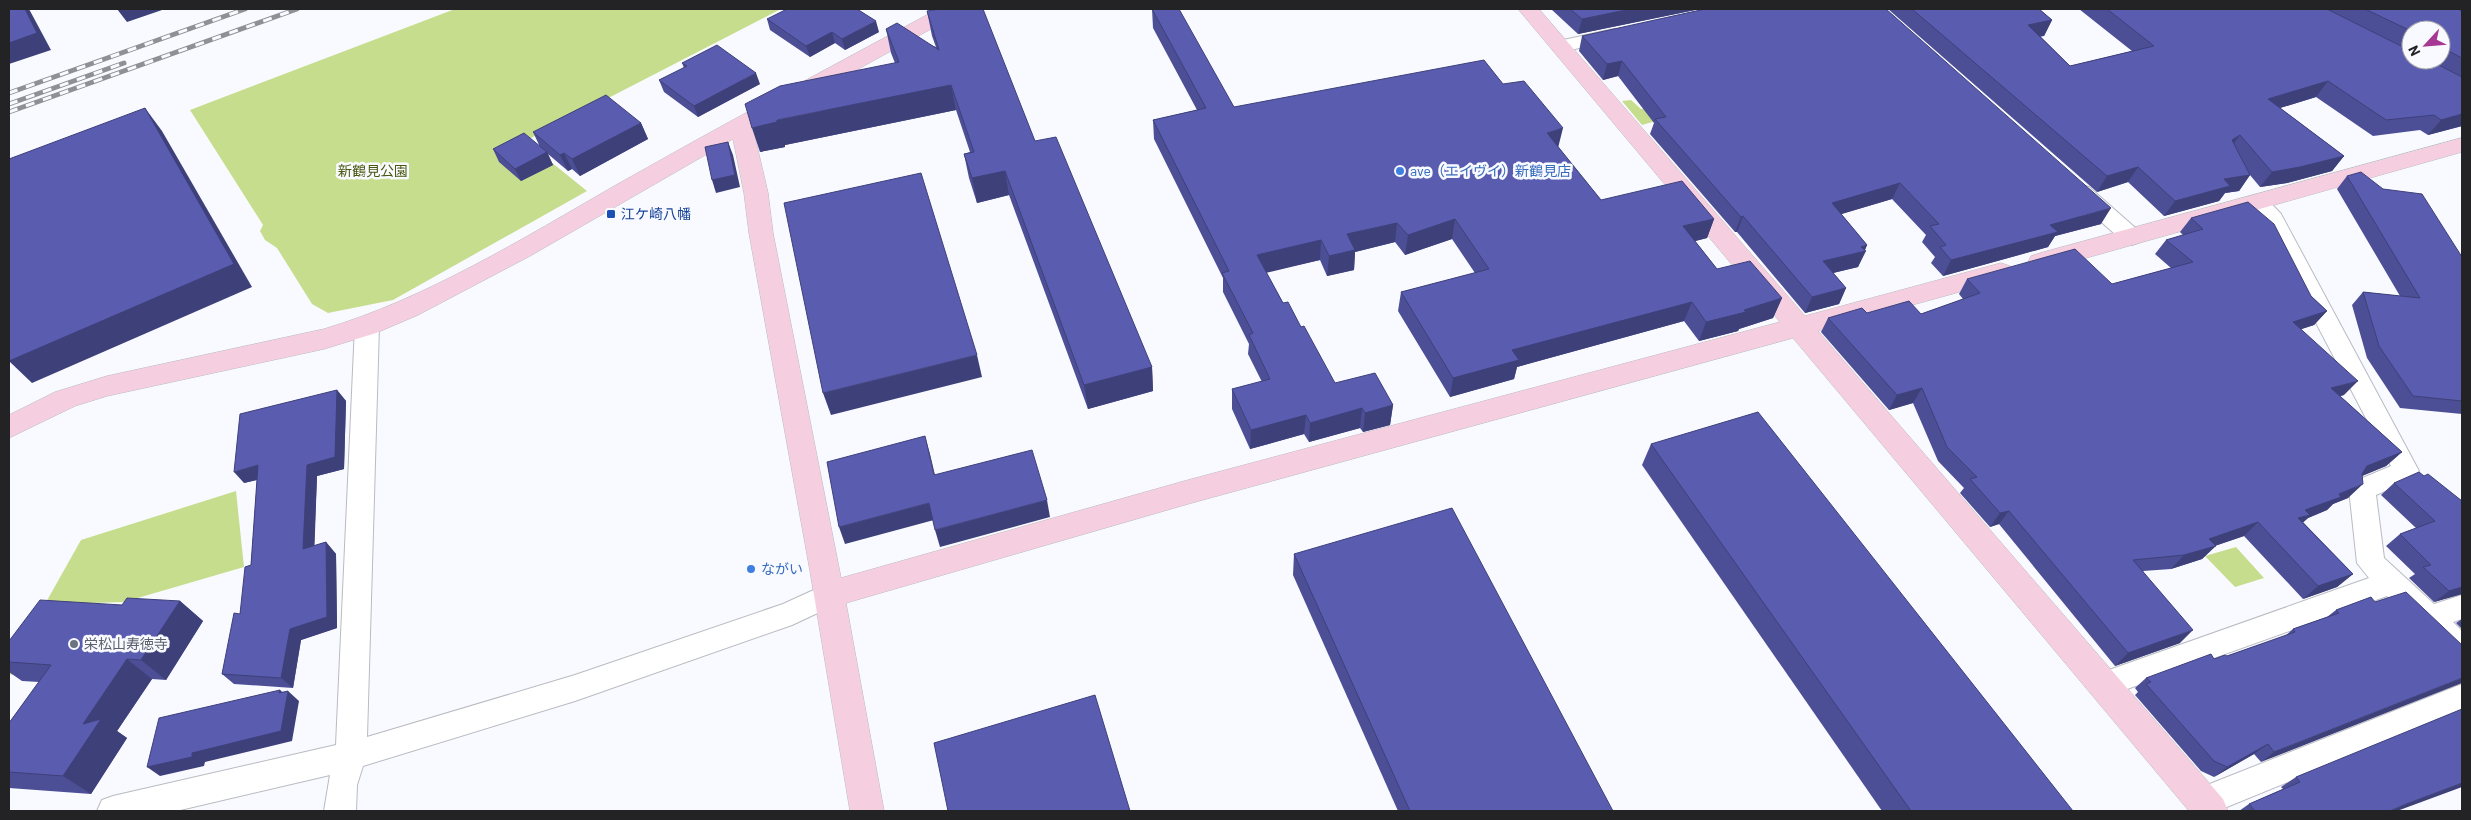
<svg xmlns="http://www.w3.org/2000/svg" width="2471" height="820" viewBox="0 0 2471 820" font-family="Barlow,'Noto Sans JP',sans-serif">
  <rect width="100%" height="100%" fill="#f9faff"/>
  <!-- green -->
  <g fill="#c7dd8e">
    <path d="M455 9H781L525 141 587 191 393 300 328 313 312 304 277 248 265 240 260 231 263 225 190 110Z"/>
    <path d="M1631 100 1641 109 1670 103 1680 114 1642 125 1622 101Z"/>
    <path d="M236 491 244 567 124 602 61 604 13 675 9 674V668L81 540Z"/>
    <path d="M2236 547 2264 578 2235 587 2205 556Z"/>
  </g>
  <g fill="none" stroke-linecap="round" stroke-linejoin="round">
    <defs>
      <g id="street">
        <path d="M1614 29 1621 31 1624 35 1621 39 1561 52 1554 50 1551 46 1554 42Z"/>
        <path d="M2081 185 2089 187 2140 232 2143 237 2140 242 2132 245 2124 242 2073 197 2070 192 2073 187Z"/>
        <path d="M2257 195 2265 197 2281 214 2419 471 2415 478 2376 495 2384 558 2434 604 2462 595V619L2453 622 2462 631V662L2452 658 2387 596 2102 698 2092 694 2087 685 2092 676 2369 578 2357 563 2349 489 2353 482 2391 466 2261 218 2246 202 2249 197Z"/>
        <path d="M367 317 375 320 379 326 367 737 575 675 783 604 829 583 839 587 843 595 839 603 792 625 575 701 363 766 357 785 356 811H324L330 775 176 811H97L102 800 113 796 336 745 355 326 359 320Z"/>
        <path d="M2462 684V711L2217 811H2191L2187 802 2192 791Z"/>
      </g>
      <g id="secondary">
        <path d="M938 9H963L960 13 751 128 754 133 768 193 773 233 841 578 1188 480 1780 322 1518 9H1539L1805 316 2001 263 2010 266 2014 272 2010 278 1818 331 2223 799 2228 811H2189L1793 338 1188 504 846 603 884 811H850L810 571 749 233 744 193 733 139 530 256 418 315 376 333 324 349 107 396 75 406 9 438V415L55 392 107 376 324 329C425 299 524 238 616 185 722 125 830 67 938 9Z"/>
        <path d="M2451 9H2462V16L2455 14Z"/>
        <path d="M2462 138V152L2040 271 2031 268 2028 262 2031 256 2040 253Z"/>
      </g>
    </defs>
    <!-- street casing -->
    <use href="#street" stroke="#b9bbc2" stroke-width="2"/>
    <!-- secondary casing -->
    <use href="#secondary" stroke="#b9bbc2" stroke-width="1"/>
    <!-- street -->
    <use href="#street" fill="#fff" fill-rule="evenodd"/>
    <!-- secondary -->
    <use href="#secondary" fill="#f5cedf" fill-rule="evenodd"/>
    <defs>
      <g id="rail">
        <path d="M9 93 245 9"/>
        <path d="M9 104 124 63"/>
        <path d="M9 112 297 9"/>
      </g>
    </defs>
    <!-- rail casing -->
    <use href="#rail" stroke="#8f9094" stroke-width="5"/>
    <!-- rail -->
    <use href="#rail" stroke="#f9faff" stroke-width="3" stroke-dasharray="9" stroke-linecap="butt"/>
  </g>
  <!-- wall -->
  <g fill="#4d4f96" fill-rule="evenodd">
    <path d="M1152 9 1234 107 1503 84 1558 147 1601 200 1714 219 1707 238 1695 241 1717 269 1782 298 1773 318 1739 329 1738 331 1699 341 1684 321 1517 367 1514 379 1450 397 1398 311 1401 292 1475 273 1452 239 1405 255 1395 242 1355 252 1354 270 1327 276 1320 260 1266 272 1283 303 1301 327 1335 383 1393 405 1390 425 1363 432 1360 428 1309 442 1304 434 1250 449 1232 409V389L1262 382 1248 354 1249 344 1223 292V278L1154 139 1153 120 1197 110 1153 28Z"/>
    <path d="M1551 9H1700L1578 34Z"/>
    <path d="M1888 9H2039L2052 20 2044 36H2040L2070 66 2132 51 2079 9H2458L2462 11V126L2428 135 2420 130 2373 136 2316 97 2280 108 2344 156 2332 171 2287 183 2260 187 2250 175 2239 191 2225 193 2219 201 2164 216 2128 182 2097 192ZM2411 30H2441V60H2411Z"/>
    <path d="M927 11 1035 141 1152 367 1153 391 1088 409 1009 195 977 203 969 178 964 154 970 152 956 110 785 145V147L760 152 895 63 891 53 886 29 936 47 932 36Z"/>
    <path d="M767 19 879 32 845 50 835 43 810 57 770 30Z"/>
    <path d="M1582 36 2101 224 2055 236 2048 247 1943 276 1931 263 1935 257 1922 242 1926 235 1892 199 1841 214 1867 245 1858 267 1833 273 1846 288 1839 304 1805 313 1737 232H1735L1650 134 1654 123 1618 76 1603 80 1579 51Z"/>
    <path d="M682 63 760 84 698 117 664 92 659 80 684 68Z"/>
    <path d="M641 123 648 139 580 176 572 169 568 171 548 154 553 165 521 181 499 162 493 149 540 147 533 132Z"/>
    <path d="M2347 176 2462 257V414L2400 408 2367 358 2352 305 2363 292 2400 296 2337 189Z"/>
    <path d="M2191 218 2311 296 2327 311 2314 325 2301 329 2344 395 2340 396 2402 452 2386 466 2362 476 2348 498 2333 504 2327 510 2308 518 2303 522 2353 574 2337 587 2303 599 2244 536 2215 546 2202 559 2171 569 2143 571 2180 643 2115 666 1999 524 1990 527 1960 493 1964 488 1938 461 1913 403 1889 410 1821 332 1828 318 1867 313 1921 314 1963 299 1959 294 1967 279 2112 284 2171 268 2155 254 2166 240 2183 235 2180 232Z"/>
    <path d="M337 390 346 401 344 469 317 476 314 546 326 542 336 554 337 628 301 640 293 688 234 684 222 674 240 614 251 565 257 480 244 483Z"/>
    <path d="M1651 444 2073 811H1882L1642 465Z"/>
    <path d="M2424 476 2462 501V594L2434 602 2409 578 2415 574 2386 546 2400 534 2416 528 2381 495 2394 483Z"/>
    <path d="M1294 554 1613 811H1398L1293 575Z"/>
    <path d="M180 601 203 621 166 680 152 679 117 731 127 738 91 794 9 788V723L39 682 22 681 9 672V641L122 605Z"/>
    <path d="M2375 602 2462 645 2261 762 2254 754 2214 777 2201 771 2135 695 2138 692 2135 688 2146 678 2214 659 2227 656 2285 636 2293 629 2327 617 2336 610Z"/>
    <path d="M2462 619V629L2456 623Z"/>
    <path d="M2296 777 2397 811H2239L2249 804 2283 789 2281 787Z"/>
  </g>
  <!-- shaded-wall -->
  <g fill="#3e407a">
    <path d="M25 9H29L51 50 9 64V43Z"/>
    <path d="M117 9H165L127 22Z"/>
    <path d="M1631 9H1700L1578 34 1582 19Z"/>
    <path d="M2052 20 2044 36 2020 41 2028 25Z"/>
    <path d="M876 21 879 32 845 50 842 39Z"/>
    <path d="M832 32 835 43 810 57 806 46Z"/>
    <path d="M1622 61 1618 76 1603 80 1607 64Z"/>
    <path d="M756 73 760 84 698 117 694 106Z"/>
    <path d="M2328 81 2316 97 2257 115 2268 99Z"/>
    <path d="M951 85 956 110 785 145V147L760 152 752 128 777 120Z"/>
    <path d="M145 108 162 131 252 287 32 383 9 361Z"/>
    <path d="M2462 114V126L2428 135 2441 120Z"/>
    <path d="M641 123 648 139 580 176 572 159Z"/>
    <path d="M1563 128 1558 148 1547 133Z"/>
    <path d="M2240 135 2229 150 2232 140Z"/>
    <path d="M728 142 733 155 740 187 716 193 712 180Z"/>
    <path d="M547 152 553 165 521 181 515 169Z"/>
    <path d="M564 153 572 169 568 171 560 155Z"/>
    <path d="M2344 156 2332 171 2287 183 2260 187 2272 172Z"/>
    <path d="M2138 167 2128 182 2097 192 2107 176Z"/>
    <path d="M1005 171 1009 195 977 203 972 178Z"/>
    <path d="M2250 175 2239 191 2225 193 2219 201 2164 216 2175 201 2224 179Z"/>
    <path d="M1900 183 1892 199 1825 219 1832 203Z"/>
    <path d="M2111 208 2101 224 2055 236 2048 247 1943 276 1951 260 2050 225Z"/>
    <path d="M1743 216 1737 232H1735L1741 217Z"/>
    <path d="M1455 219 1452 239 1405 255 1408 235Z"/>
    <path d="M1714 219 1707 238 1676 246 1683 226Z"/>
    <path d="M1397 223 1395 242 1355 252 1354 270 1327 276 1329 256 1347 234Z"/>
    <path d="M1321 240 1320 260 1257 275V255Z"/>
    <path d="M1867 245 1864 252 1866 251 1858 267 1816 277 1823 261Z"/>
    <path d="M1846 288 1839 304 1805 313 1812 297Z"/>
    <path d="M1782 298 1773 318 1739 329 1738 331 1699 341 1706 322Z"/>
    <path d="M1692 302 1684 321 1517 367 1514 379 1450 397 1453 378 1512 350Z"/>
    <path d="M2327 311 2314 325 2281 336 2293 322Z"/>
    <path d="M977 355 982 377 831 415 823 393Z"/>
    <path d="M1152 367 1153 391 1088 409 1084 385Z"/>
    <path d="M2358 381 2344 395 2318 402 2331 388Z"/>
    <path d="M1922 388 1913 403 1889 410 1897 395Z"/>
    <path d="M337 390 346 401 344 469 317 476 314 560 303 549 307 465Z"/>
    <path d="M1393 405 1390 425 1363 432 1365 413Z"/>
    <path d="M1362 408 1360 428 1309 442 1310 423Z"/>
    <path d="M1306 415 1304 434 1250 449 1251 430Z"/>
    <path d="M925 436 930 454 939 492 934 475Z"/>
    <path d="M2402 452 2386 466 2352 480 2367 466Z"/>
    <path d="M258 465 269 477 244 483 234 472Z"/>
    <path d="M2363 484 2348 498 2333 504 2327 510 2308 518 2296 529 2284 532 2305 510Z"/>
    <path d="M1047 500 1050 517 940 547 935 530Z"/>
    <path d="M929 503 934 520 845 544 839 527Z"/>
    <path d="M2009 511 1999 524 1990 527 2000 513Z"/>
    <path d="M2258 522 2244 536 2208 548 2216 546 2202 559 2171 569 2184 555 2209 539Z"/>
    <path d="M326 542 336 554 337 628 301 640 293 688 281 678 290 629Z"/>
    <path d="M2353 574 2337 587 2303 599 2318 586Z"/>
    <path d="M2462 587V594L2434 602 2449 591Z"/>
    <path d="M180 601 203 621 166 680 141 660Z"/>
    <path d="M2193 630 2180 643 2115 666 2128 653Z"/>
    <path d="M127 659 152 679 117 731 127 738 91 794 63 776 83 724Z"/>
    <path d="M2462 678V683L2261 762 2274 752Z"/>
    <path d="M280 690 287 696 288 691 299 701 292 741 205 762 204 766 160 776 147 767 279 693Z"/>
    <path d="M2268 744 2254 754 2214 777 2227 767Z"/>
    <path d="M2462 783V787L2397 811H2390L2406 804Z"/>
  </g>
  <!-- building -->
  <g fill="#595caf" stroke="#3e407a">
    <path d="M9 9H25L37 33 9 43Z"/>
    <path d="M787 9H857L876 21 842 39 832 32 806 46 767 19Z"/>
    <path d="M940 9H983L1035 141 1056 137 1152 367 1084 385 1005 171 972 178 964 154 974 152 951 85 777 120V122L752 128 745 104 780 86 899 62 886 29 897 23 939 50 927 11Z"/>
    <path d="M1152 9H1179L1234 107 1484 60 1503 84 1524 81 1563 128 1547 133 1601 200 1682 181 1714 219 1683 226 1717 269 1750 261 1782 298 1744 310 1746 312 1706 322 1692 302 1512 350 1519 360 1453 378 1401 292 1489 269 1455 219 1408 235 1397 223 1347 234 1355 250 1329 256 1321 240 1257 255 1283 303 1288 302 1301 327 1304 326 1335 383 1375 373 1393 405 1365 413 1362 408 1310 423 1306 415 1251 430 1232 389 1270 379 1249 335 1253 333 1222 273 1229 271 1153 120 1206 108Z"/>
    <path d="M1570 9H1631L1582 19Z"/>
    <path d="M1705 9H1886L2111 208 2050 225 2058 232 1951 260 1940 247 1946 245 1930 226 1939 224 1900 183 1832 203 1867 245 1861 247 1866 251 1823 261 1846 288 1812 297 1743 216 1741 217 1655 119 1666 117 1622 61 1607 64 1582 36Z"/>
    <path d="M1912 9H2039L2052 20 2028 25 2070 66 2154 46 2107 9H2327L2411 51V60H2429L2462 77V114L2441 120 2434 115 2386 120 2328 81 2268 99 2344 156 2300 167 2272 172 2240 135 2232 140 2250 175 2224 179 2230 186 2175 201 2138 167 2107 176Z"/>
    <path d="M2365 9H2458L2462 11V58L2441 47V30H2411V31Z"/>
    <path d="M717 45 756 73 694 106 659 80 687 66 682 63Z"/>
    <path d="M606 95 641 123 572 159 564 153 560 155 533 132Z"/>
    <path d="M145 108 234 264 9 361V159Z"/>
    <path d="M524 133 547 152 515 169 493 149Z"/>
    <path d="M728 142 735 175 712 180 705 147Z"/>
    <path d="M2361 172 2383 189 2422 194 2462 257V401L2413 396 2379 346 2363 292 2420 298 2347 176Z"/>
    <path d="M921 173 977 355 823 393 784 203Z"/>
    <path d="M2248 202 2274 224 2311 296 2327 311 2293 322 2358 381 2331 388 2402 452 2367 466 2362 474 2363 484 2339 494 2341 497 2305 510 2310 515 2298 518 2353 574 2318 586 2258 522 2209 539 2216 546 2184 555 2133 560 2193 630 2128 653 2009 511 2000 513 1970 479 1977 477 1947 447 1922 388 1897 395 1828 318 1862 308 1867 313 1909 301 1921 314 1980 293 1967 279 2075 249 2112 284 2193 262 2166 240 2203 229 2191 218Z"/>
    <path d="M337 390 335 457 307 465 303 549 326 542 327 617 290 629 281 678 222 674 234 613 240 614 245 567 251 565 258 465 234 472 240 414Z"/>
    <path d="M1758 412 2073 811H1911L1651 444Z"/>
    <path d="M925 436 934 475 1032 450 1047 500 935 530 929 503 839 527 827 462Z"/>
    <path d="M2419 472 2424 476 2428 474 2462 501V587L2449 591 2423 567 2431 565 2400 534 2435 521 2394 483Z"/>
    <path d="M1452 508 1613 811H1410L1294 554Z"/>
    <path d="M2406 592 2462 645V678L2274 752 2268 744 2227 767 2214 761 2146 684 2151 682 2146 678 2211 654 2214 659 2225 655 2227 656 2295 632 2293 629 2339 613 2336 610 2371 597 2375 602Z"/>
    <path d="M127 598 180 601 141 660 127 659 83 724 101 719 63 776 9 772V723L51 665 9 662V641L40 600 122 605Z"/>
    <path d="M280 690 279 693 288 691 281 731 192 753V757L147 767 159 718Z"/>
    <path d="M1095 695 1130 811H948L934 743Z"/>
    <path d="M2462 709V783L2406 804 2390 811H2255L2249 804 2300 782 2296 777Z"/>
  </g>
  <!-- markers -->
  <g fill="#3f7fe0" stroke="#f9faff" stroke-width="2">
    <circle cx="1400" cy="171" r="5"/>
    <circle cx="751" cy="569" r="5"/>
  </g>
  <rect fill="#1a4fb4" stroke="#f9faff" stroke-width="2" x="606" y="209" width="10" height="10" rx="2.5"/>
  <circle fill="#6b7280" stroke="#f9faff" stroke-width="2" cx="74" cy="644" r="5"/>
  <g text-anchor="middle" stroke-width="5" stroke-linejoin="round" paint-order="stroke">
    <!-- park labels -->
    <g font-size="14" fill="#495911" stroke="#f9faff">
      <text x="373" y="176">新鶴見公園</text>
    </g>
    <!-- shop labels -->
    <g font-size="14" fill="#366cbe" stroke="#f9faff" text-anchor="start">
      <text x="1410" y="176">ave（エイヴイ）新鶴見店</text>
      <text x="761" y="574">ながい</text>
    </g>
    <!-- transit labels -->
    <g font-size="14" fill="#164399" stroke="#f9faff" text-anchor="start">
      <text x="621" y="219">江ケ崎八幡</text>
    </g>
    <!-- worship labels -->
    <g font-size="14" fill="#5b616d" stroke="#f9faff" text-anchor="start">
      <text x="84" y="649">栄松山寿徳寺</text>
    </g>
  </g>
  <!-- border -->
  <rect width="2471" height="820" fill="none" stroke="#232326" stroke-width="20"/>
  <!-- north arrow -->
  <g transform="translate(2426 45) rotate(244)"><circle r="24" fill="#f9faff" stroke="#a3a4a8"/>
  <path d="M0-4L9 19L0 12L-9 19Z" fill="#a73794"/>
  <text y="-8" font-size="14" font-weight="bold" text-anchor="middle" fill="#232326">N</text>
  </g>
</svg>
